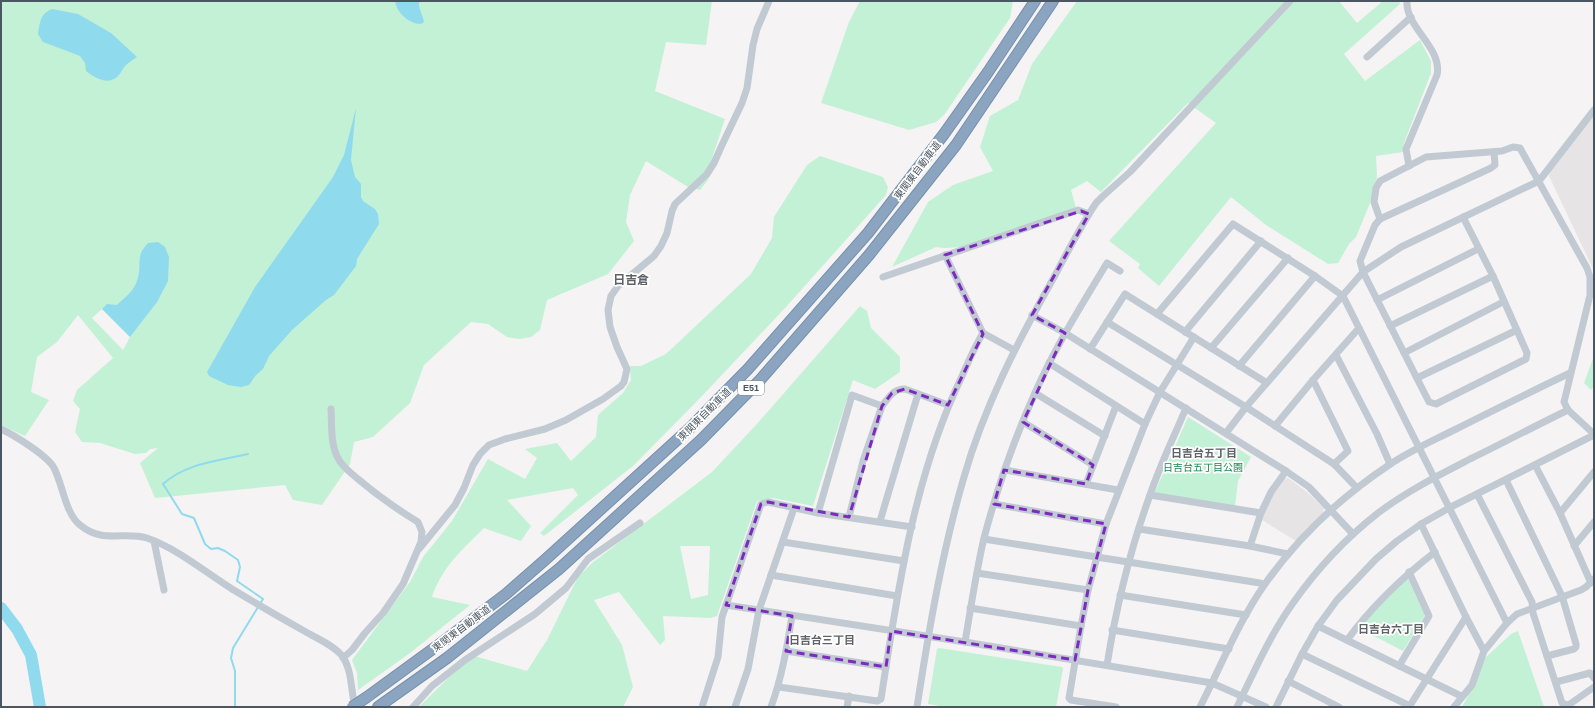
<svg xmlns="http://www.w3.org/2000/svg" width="1595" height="708" viewBox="0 0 1595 708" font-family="Helvetica,'Noto Sans JP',sans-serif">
  <rect width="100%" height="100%" fill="#f5f3f3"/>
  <!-- education -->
  <g fill="#e6e4e5">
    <path d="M1594 113V271L1549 176 1550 172Z"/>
    <path d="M1288 478 1307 492 1324 508 1323 513 1307 528 1296 541 1262 520 1272 494 1282 479Z"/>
  </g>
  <!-- green -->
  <g fill="#c3f1d5" fill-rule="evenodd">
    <path d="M1 1H712L706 45 666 42 655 91 725 119 712 158 714 168 708 180 700 190 688 187 646 161 630 195 626 222 634 241 608 274 547 300 540 330 531 337 519 339 507 337 488 324 471 322 424 365 410 403 373 437 354 442 350 464 322 505 293 500 285 485 155 498 140 463 158 448 150 449 146 453 135 454 100 443 82 442 75 432 80 409 73 401 77 390 113 358 78 315 57 342 37 357 31 392 49 400 25 436 1 425ZM102 309 130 337 123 350 92 318Z"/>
    <path d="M860 1H1013L1010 18 944 115 936 122 909 130 821 103 849 22Z"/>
    <path d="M1077 1H1339L1357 23 1383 1H1399L1400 4 1344 54 1365 81 1420 40 1431 61V73L1404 143 1403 152 1376 156 1377 177 1370 203 1356 237 1349 244 1338 263 1328 264 1266 225 1231 197 1159 286 1138 268 1140 264 1109 241 1216 123 1188 103 1101 192 1087 181 1071 190 1076 208 965 247 944 248 936 247 892 267 928 202 953 185 993 171 980 147 990 116 1018 100 1032 64Z"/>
    <path d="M820 156 883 177 888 187 886 195 785 308 702 396 633 466 544 536 540 533 578 495 573 488 507 500 531 526 521 541 484 528C462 550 442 567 432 597L470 605 410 653 358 690 357 673 352 660 410 582 423 557 452 521 488 459 525 479 537 458 525 449 557 443 571 461 596 437 598 415 623 393 631 380 630 366H641L666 354 751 274 772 238 774 217 807 165Z"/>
    <path d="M860 306 867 311 871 328 900 357V372L875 389 853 380 813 506 773 498 757 501 717 616 711 618 663 616 665 640 660 645 619 592 594 600 622 645 633 687 623 707H419L471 655 527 671 547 640 578 577 592 563 712 472 756 425ZM680 546H710L708 595 691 599Z"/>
    <path d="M1594 356V386L1591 390 1584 383Z"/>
    <path d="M1188 417 1251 457 1238 481 1235 506 1154 494Z"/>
    <path d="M1406 579H1408L1425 615 1403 651 1359 628 1385 599Z"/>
    <path d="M1518 631 1544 707H1462L1475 683 1485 658 1511 634Z"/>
    <path d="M939 648 1062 667 1063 669 1056 707H946L928 704 937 649Z"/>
  </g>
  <!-- water -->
  <g fill="#90daee">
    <path d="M395 1H419C418 8 423 15 424 22L421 24C409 24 397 13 395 1Z"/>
    <path d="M52 9 78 14 111 33 137 57C133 60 129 62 126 65 123 68 121 73 118 76 108 86 95 78 86 71L85 63 80 56 43 42 38 34C40 22 40 14 52 9Z"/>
    <path d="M356 108 351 160 355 177 361 184V197L363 201 375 209 378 214 379 224 357 259 356 266 334 295 326 300 292 330 269 356 263 369 256 375 249 385 241 387 228 385 209 376 207 372 255 287 333 177 344 155Z"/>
    <path d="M158 242 165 247 169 257 168 281 157 302 130 337 102 309 107 304 117 305C124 298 134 291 137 281 143 263 134 258 148 243Z"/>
  </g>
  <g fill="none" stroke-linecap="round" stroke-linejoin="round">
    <!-- stream -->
    <path stroke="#90daee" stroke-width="2" d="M235 707V671L231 658 233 648 263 599 237 581 240 567 238 560 225 551 218 548 211 549 205 544 194 518 182 514 163 484C186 463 219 461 248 454"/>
    <!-- river -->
    <path stroke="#90daee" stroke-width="12" d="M1 608 17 629 31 655 40 707"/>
    <defs>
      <g id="highway">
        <path d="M367 697 441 643 506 594 546 559 689 429 748 369 868 233 944 134 988 72 1035 1"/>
        <path d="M378 707 447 658 559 569 701 440 760 380 869 255 956 145 1053 1"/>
      </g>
    </defs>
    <!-- highway casing -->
    <use href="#highway" stroke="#7690ad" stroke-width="12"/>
    <!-- minor -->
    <g stroke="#c1cad2" stroke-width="7">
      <path d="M1407 1C1405 27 1443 48 1437 75L1406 149 1409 166"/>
      <path d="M1367 57 1411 17"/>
      <path d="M1463 217 1493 276 1527 353 1526 359 1436 404 1429 402 1363 272 1360 261 1375 225 1380 219 1491 168 1495 165 1494 152"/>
      <path d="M1380 219 1374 202 1376 188 1380 181 1426 157 1502 151 1513 147 1520 148 1587 268 1590 277V295L1564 402 1568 410 1594 434"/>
      <path d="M945 255 983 333 1014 350"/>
      <path d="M883 277 1078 210 1089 214"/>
      <path d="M1377 300 1478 249"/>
      <path d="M1157 314 1233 224 1315 276 1343 296 1507 623"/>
      <path d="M1032 315 1065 333 1286 471 1309 487 1353 534"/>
      <path d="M1107 322 1246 407 1334 464 1357 488"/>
      <path d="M1390 326 1493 276"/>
      <path d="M1185 332 1261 241"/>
      <path d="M1211 348 1288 258"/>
      <path d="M1090 349 1125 294 1267 383"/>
      <path d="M1404 353 1503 302"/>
      <path d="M1336 355 1377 434 1390 464"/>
      <path d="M1049 363 1145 424"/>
      <path d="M1239 366 1315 276"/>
      <path d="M1417 378 1517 330"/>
      <path d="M1313 380 1348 451 1334 464"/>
      <path d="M1035 393 1105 436"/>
      <path d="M331 409C332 425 330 445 339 460 343 467 352 474 358 479 378 496 395 508 418 522L422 532 421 542 403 584 383 613 365 633 352 650 343 658"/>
      <path d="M1023 422 1093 465"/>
      <path d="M1275 426 1313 380 1359 328"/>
      <path d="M1 429C14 435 48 456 54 468 63 485 65 513 80 525 103 544 123 531 147 538 178 549 205 572 232 589 257 604 281 618 306 632 318 639 335 646 343 657 352 671 351 691 355 707"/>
      <path d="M1226 433 1246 407 1363 272 1401 247 1539 181 1594 110"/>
      <path d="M1535 465 1560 513 1591 583"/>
      <path d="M1005 470 1118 490"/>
      <path d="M1506 480 1562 596 1576 644V647L1574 649 1547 656"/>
      <path d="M1086 484 1116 406"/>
      <path d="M1477 494 1532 602 1533 613 1562 703 1567 705 1570 704 1594 687"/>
      <path d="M1150 495 1261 513"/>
      <path d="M994 504 1106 524"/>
      <path d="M818 513 852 395 882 406C889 397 893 389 905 389L948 405"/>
      <path d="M1560 513 1594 472"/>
      <path d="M849 517 863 461 882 406"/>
      <path d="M880 521 918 394"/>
      <path d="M1421 524 1466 617 1484 651"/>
      <path d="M1139 529 1250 546 1288 554"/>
      <path d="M984 539 1260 583 1264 585"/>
      <path d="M154 541 164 590"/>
      <path d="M783 542 904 561"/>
      <path d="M1250 546 1261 513 1271 492 1286 471"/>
      <path d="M1574 546 1594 522"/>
      <path d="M419 549 455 505 464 488 473 465 480 454 489 445 505 439 545 429 566 420 603 399 621 386 624 382 627 369 617 347 610 327 608 310 611 296 618 286 654 256 661 246 667 233 672 211 675 204 707 174 714 163 722 145 742 103 747 88 753 45 757 29 769 1"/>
      <path d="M977 573 1088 590"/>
      <path d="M771 575 897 596"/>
      <path d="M1120 595 1246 615"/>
      <path d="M726 605 965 642 1212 683 1266 707"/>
      <path d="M970 608 1081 626"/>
      <path d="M1318 626 1461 696"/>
      <path d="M1112 630 1229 649"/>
      <path d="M1347 640C1373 605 1400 579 1435 552"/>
      <path d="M965 642C971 607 976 572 984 538 997 489 1014 439 1035 393 1055 347 1081 306 1107 263L1120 271"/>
      <path d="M786 651 886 667"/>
      <path d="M1302 654 1410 706"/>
      <path d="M1107 665C1116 608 1130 550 1150 495 1160 465 1174 437 1186 408"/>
      <path d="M1399 666 1429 616 1409 572"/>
      <path d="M1288 681 1339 707"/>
      <path d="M1556 682 1590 673 1594 678"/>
      <path d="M779 687 877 701 881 699C898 588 914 475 963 374 969 360 975 346 983 333"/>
      <path d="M413 707 432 686 465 660 535 614 566 588 588 559 640 523"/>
      <path d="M702 707 718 657 722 617 761 504 768 502 818 513 912 527"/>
      <path d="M735 707 748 669 759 610 794 508"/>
      <path d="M771 707C782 677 787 647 792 616"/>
      <path d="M847 707 849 696"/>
      <path d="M917 707C929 629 942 552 964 477 984 407 1018 341 1053 279 1067 253 1080 227 1096 203L1103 196 1130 172 1290 1"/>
      <path d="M1116 707 1071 700 1069 698 1081 626 1088 590 1106 524 1145 424 1160 392 1194 337"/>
      <path d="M1200 707C1220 668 1240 619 1265 584 1299 536 1341 497 1389 465 1408 452 1430 442 1450 432 1490 412 1530 392 1570 373"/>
      <path d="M1237 707C1254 672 1270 635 1293 603 1317 569 1346 538 1378 513 1407 491 1439 475 1470 459 1503 443 1535 426 1568 410"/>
      <path d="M1276 707 1302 654 1318 626 1337 600 1376 559 1397 541 1421 524 1449 508 1594 435"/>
      <path d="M1409 707 1466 617"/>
      <path d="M1454 707 1472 685 1484 651 1507 623 1517 614 1581 590 1586 587 1594 579"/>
    </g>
    <!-- highway -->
    <use href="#highway" stroke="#8ba5c1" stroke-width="10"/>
    <defs>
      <path id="highway-bridge" d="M352 707 367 697"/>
    </defs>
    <!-- highway-bridge casing -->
    <use href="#highway-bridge" stroke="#7690ad" stroke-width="12" stroke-linecap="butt"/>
    <!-- highway-bridge -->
    <use href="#highway-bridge" stroke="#8ba5c1" stroke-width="10"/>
  </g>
  <!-- marked area -->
  <path fill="none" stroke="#7b2cbf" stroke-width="3" stroke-dasharray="8 5" stroke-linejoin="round" d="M1081 211 1089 214 1032 315 1065 333 1023 422 1093 465 1086 484 1004 470 994 504 1106 524 1088 590 1075 660 891 631 886 667 786 651 792 616 726 605 761 504 768 502 849 517 882 406 892 393 905 389 948 405 983 334 945 255Z"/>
  <g text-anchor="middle" stroke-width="3.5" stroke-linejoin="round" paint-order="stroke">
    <!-- shield labels -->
    <rect fill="#fff" stroke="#808990" stroke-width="1" x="738" y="381" width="26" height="14" rx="3"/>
    <g font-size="9" font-weight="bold" fill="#4a5661">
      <text x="751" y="391">E51</text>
    </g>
    <!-- street labels -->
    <g font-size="10" fill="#4a5661" stroke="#fff">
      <text transform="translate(917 170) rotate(-53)" y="4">東関東自動車道</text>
      <text transform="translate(704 414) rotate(-45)" y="4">東関東自動車道</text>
      <text transform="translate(461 628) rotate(-37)" y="4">東関東自動車道</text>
    </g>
    <!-- park labels -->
    <g font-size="10" fill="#17864f" stroke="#fff">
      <text x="1203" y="471">日吉台五丁目公園</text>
    </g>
    <!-- neighbourhood labels -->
    <g font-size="11" font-weight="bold" fill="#5f6368" stroke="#fff">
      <text x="1204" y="457">日吉台五丁目</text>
      <text x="1391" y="633">日吉台六丁目</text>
      <text x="822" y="644">日吉台三丁目</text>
    </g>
    <!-- quarter labels -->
    <g font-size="12" font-weight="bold" fill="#5f6368" stroke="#fff">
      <text x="631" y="284">日吉倉</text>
    </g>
  </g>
  <!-- border -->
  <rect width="1595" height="708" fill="none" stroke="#4a5661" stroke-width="4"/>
</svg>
